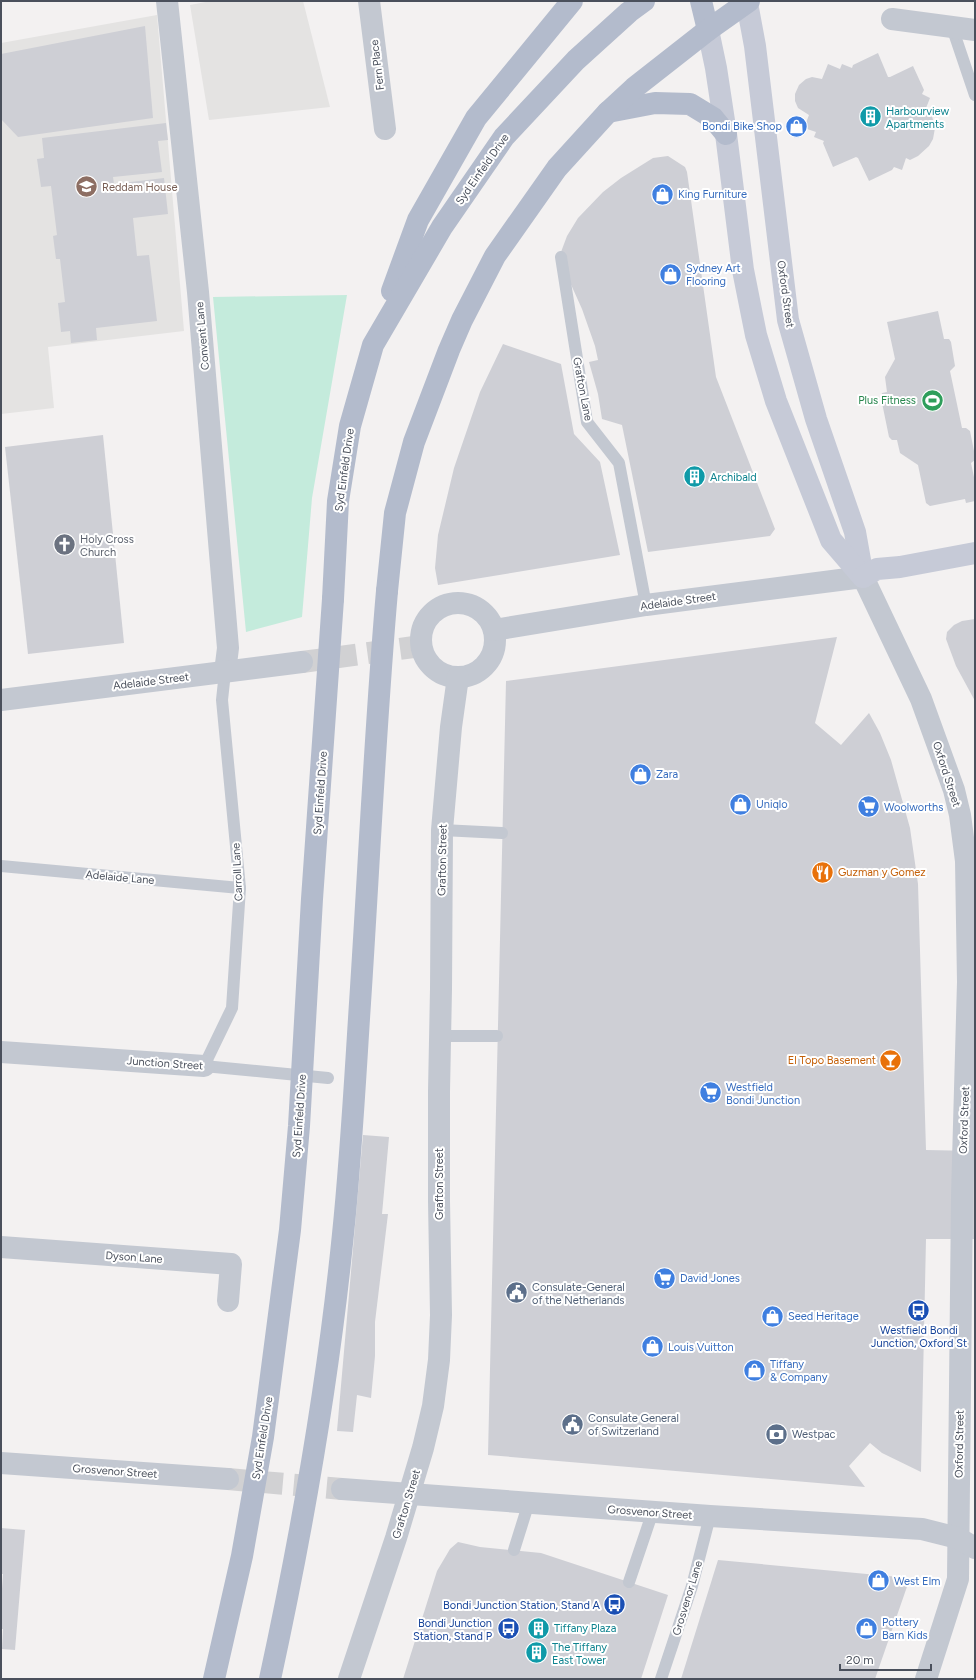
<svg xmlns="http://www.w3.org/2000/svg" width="976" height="1680" viewBox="0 0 976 1680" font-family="Figtree,sans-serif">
  <rect width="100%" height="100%" fill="#f3f1f1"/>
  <!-- education -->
  <g fill="#e4e3e2">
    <path d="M211 1H303L330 107 209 120 190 5Z"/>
    <path d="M157 15 184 331 48 347 54 408 1 414V43Z"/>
  </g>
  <!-- green -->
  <path fill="#c4ebdc" d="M347 295 312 498 302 617 246 632 213 297Z"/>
  <!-- building -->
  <g fill="#cecfd5">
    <path d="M145 26 153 118 18 137 1 119V54Z"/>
    <path d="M878 53 888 77H890L913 66 924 90 922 94 930 98 926 108 931 112 935 128 933 139 929 146 918 156 910 160 906 158 902 170 894 167 892 170 869 181 858 158 856 157 833 167 823 143 824 141 814 137 816 132 804 128 809 115 798 108 795 101V94L799 85 806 79 812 77 822 79 828 64 840 69 842 64 852 68 853 65Z"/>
    <path d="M166 123 168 140 158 141 162 172 113 177 114 184 164 178 168 214 133 218 137 256 149 255 157 321 96 328 97 340 71 343 70 331 61 332 58 303 65 302 60 259H56L53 236 57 235 51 186 41 187 37 159 44 158 42 138Z"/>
    <path d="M668 156 685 167 687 172 716 377 775 529 770 536 648 552 622 425 602 419 598 394 589 362 598 360 595 346 582 309 564 269 561 252 567 236 578 218 603 192 621 178 653 158Z"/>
    <path d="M938 311 944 339H949L951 342 955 366 950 371 962 428H966L970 431 975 456V460L971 463 975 482V501L966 503 965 499 930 506 926 503 918 465 900 453 897 440H892L889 437 881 398 882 393 887 392 885 377 895 359 887 322Z"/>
    <path d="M503 344 561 364 574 434 600 462 620 555 438 585 435 568 438 535 454 468 480 392Z"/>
    <path d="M103 435 124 643 28 654 5 447Z"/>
    <path d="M975 619V701L956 666 946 639 947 632 954 625 962 621Z"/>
    <path d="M837 637 815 723 841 745 869 713 880 733 891 760 910 828 918 884 926 1150 975 1151V1239H926L921 1472 882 1453 870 1443 849 1466 865 1487 488 1455 506 681Z"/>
    <path d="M363 1135 389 1137 382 1214H388L375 1322V1356L371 1398 357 1395 353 1432 337 1431Z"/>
    <path d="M1 1528 25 1530 15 1650 2 1649 3 1629H1V1603L3 1574H1Z"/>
    <path d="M458 1542 480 1547 541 1553 668 1595 641 1679H403L437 1571 450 1549Z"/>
    <path d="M718 1560 910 1578 875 1679H681Z"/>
  </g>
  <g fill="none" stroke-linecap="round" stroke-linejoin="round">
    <!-- street-tunnel -->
    <g stroke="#d1d1d3" stroke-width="22" stroke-dasharray="22 11" stroke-linecap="butt">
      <path d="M302 662 421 646"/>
      <path d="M228 1479 342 1489"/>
    </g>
    <!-- lane -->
    <g stroke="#c3c8d1" stroke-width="12">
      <path d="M952 27 975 95"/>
      <path d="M561 257 587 422 619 463 646 605"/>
      <path d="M225 672 222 700 240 888 232 1008 204 1066 328 1078"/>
      <path d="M442 830 502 833"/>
      <path d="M1 866 240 888"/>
      <path d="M440 1036H497"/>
      <path d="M514 1550 529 1502"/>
      <path d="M629 1582 653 1511"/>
      <path d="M661 1679 692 1586 710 1516"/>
    </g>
    <!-- street -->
    <g stroke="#c3c8d1" stroke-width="22">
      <path d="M167 1 198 292 228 648 225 672"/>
      <path d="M369 1 385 129"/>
      <path d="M892 19 975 30"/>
      <circle cx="458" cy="640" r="37"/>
      <path d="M494 630 646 605 863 577 921 699 954 790 960 815 966 861 968 982 962 1196 958 1579 926 1679"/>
      <path d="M1 700 302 662"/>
      <path d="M1 1052 204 1066"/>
      <path d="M1 1247 231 1264 228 1301"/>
      <path d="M1 1463 228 1479"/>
      <path d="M342 1489 710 1516 922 1529 958 1538 975 1548"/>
      <path d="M349 1679 396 1538 423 1448 433 1406 439 1360 441 1315 439 1201V1092L441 989 442 830 451 727 458 677"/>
    </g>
    <!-- secondary -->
    <g stroke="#c6cad7" stroke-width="22">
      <path d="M747 3 755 46 788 320 816 419 855 532 863 577"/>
      <path d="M708 30 716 68 726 134 743 270 756 335 776 401 831 540 862 576"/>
      <path d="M863 577 877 569 900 567 975 553"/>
    </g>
    <!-- primary -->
    <g stroke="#b3bbcc" stroke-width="22">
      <path d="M701 1 708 30"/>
      <path d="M608 112 655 103 690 104 713 118 726 134"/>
      <path d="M392 291 418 220 476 118 572 1"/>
      <path d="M387 591 395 513 414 442 449 350 462 320 495 256 557 168 608 112 634 88 708 30 749 1"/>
      <path d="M333 599 338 501 350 426 373 345 442 227 504 137 576 60 629 12 644 1"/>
    </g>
    <!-- primary-bridge -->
    <g stroke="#b3bbcc" stroke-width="22">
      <path d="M214 1679 242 1556 263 1437 290 1230 299 1126 312 899 333 599"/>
      <path d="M270 1679C302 1532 328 1384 343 1234 351 1157 355 1080 360 1003 369 866 375 729 387 591"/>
    </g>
  </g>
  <!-- icons -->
  <defs>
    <symbol id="building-disc" viewBox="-11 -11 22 22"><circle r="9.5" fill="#0f9aa8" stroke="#fff"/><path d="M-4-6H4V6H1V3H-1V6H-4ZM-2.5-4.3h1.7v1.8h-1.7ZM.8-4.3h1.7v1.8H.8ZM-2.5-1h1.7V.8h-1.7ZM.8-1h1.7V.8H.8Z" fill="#fff"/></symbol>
    <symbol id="shop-disc" viewBox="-11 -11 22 22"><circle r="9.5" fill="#3f7fe0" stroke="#fff"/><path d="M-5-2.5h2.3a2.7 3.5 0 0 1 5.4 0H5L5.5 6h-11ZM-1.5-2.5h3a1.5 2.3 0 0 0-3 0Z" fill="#fff"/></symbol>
    <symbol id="school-disc" viewBox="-11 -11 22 22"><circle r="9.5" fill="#8d6e63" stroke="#fff"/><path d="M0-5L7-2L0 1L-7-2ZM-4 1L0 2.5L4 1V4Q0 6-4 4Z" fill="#fff"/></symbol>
    <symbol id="stadium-disc" viewBox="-11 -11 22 22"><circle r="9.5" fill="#2e9e5b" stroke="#fff"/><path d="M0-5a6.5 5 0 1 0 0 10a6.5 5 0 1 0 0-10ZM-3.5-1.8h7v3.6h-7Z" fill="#fff"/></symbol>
    <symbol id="church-disc" viewBox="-11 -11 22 22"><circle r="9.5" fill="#6b7280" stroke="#fff"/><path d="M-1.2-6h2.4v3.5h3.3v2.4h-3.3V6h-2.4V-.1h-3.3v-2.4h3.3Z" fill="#fff"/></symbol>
    <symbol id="supermarket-disc" viewBox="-11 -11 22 22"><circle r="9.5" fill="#3f7fe0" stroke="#fff"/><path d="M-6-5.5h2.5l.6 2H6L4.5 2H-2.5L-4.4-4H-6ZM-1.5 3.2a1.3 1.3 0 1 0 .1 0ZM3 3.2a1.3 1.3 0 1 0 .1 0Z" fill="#fff"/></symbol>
    <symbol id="restaurant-disc" viewBox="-11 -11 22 22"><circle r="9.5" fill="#e8710a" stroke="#fff"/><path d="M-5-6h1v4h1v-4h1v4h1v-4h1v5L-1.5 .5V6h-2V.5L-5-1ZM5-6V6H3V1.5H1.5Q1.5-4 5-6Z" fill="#fff"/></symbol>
    <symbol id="bar-disc" viewBox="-11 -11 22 22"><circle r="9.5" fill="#e8710a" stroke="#fff"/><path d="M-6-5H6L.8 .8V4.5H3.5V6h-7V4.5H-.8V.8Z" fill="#fff"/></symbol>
    <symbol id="civic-disc" viewBox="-11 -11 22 22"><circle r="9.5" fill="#5c6f8a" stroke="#fff"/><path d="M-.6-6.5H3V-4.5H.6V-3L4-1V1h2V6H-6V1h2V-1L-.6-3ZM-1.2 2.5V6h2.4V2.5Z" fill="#fff"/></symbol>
    <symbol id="bus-disc" viewBox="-11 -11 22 22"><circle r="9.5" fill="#1a4fb4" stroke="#fff"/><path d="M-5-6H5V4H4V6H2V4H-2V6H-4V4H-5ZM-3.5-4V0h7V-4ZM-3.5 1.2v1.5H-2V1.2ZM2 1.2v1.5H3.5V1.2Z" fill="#fff"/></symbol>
    <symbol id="bank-disc" viewBox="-11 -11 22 22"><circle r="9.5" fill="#5c6f8a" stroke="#fff"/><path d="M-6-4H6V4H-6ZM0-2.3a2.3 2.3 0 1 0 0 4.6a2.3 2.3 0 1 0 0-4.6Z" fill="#fff"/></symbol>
  </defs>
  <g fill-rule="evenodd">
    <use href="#building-disc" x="858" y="104" width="25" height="25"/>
    <use href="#shop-disc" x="784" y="114" width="25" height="25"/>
    <use href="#school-disc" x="74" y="174" width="25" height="25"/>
    <use href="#shop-disc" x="650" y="182" width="25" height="25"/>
    <use href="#shop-disc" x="658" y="262" width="25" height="25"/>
    <use href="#stadium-disc" x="920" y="388" width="25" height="25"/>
    <use href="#building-disc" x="682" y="464" width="25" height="25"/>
    <use href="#church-disc" x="52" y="532" width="25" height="25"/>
    <use href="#shop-disc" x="628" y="762" width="25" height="25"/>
    <use href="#shop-disc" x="728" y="792" width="25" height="25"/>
    <use href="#supermarket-disc" x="856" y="794" width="25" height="25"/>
    <use href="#restaurant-disc" x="810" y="860" width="25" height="25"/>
    <use href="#bar-disc" x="878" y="1048" width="25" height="25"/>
    <use href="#supermarket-disc" x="698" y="1080" width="25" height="25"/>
    <use href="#supermarket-disc" x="652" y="1266" width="25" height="25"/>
    <use href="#civic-disc" x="504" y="1280" width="25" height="25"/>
    <use href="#bus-disc" x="906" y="1298" width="25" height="25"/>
    <use href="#shop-disc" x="760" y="1304" width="25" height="25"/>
    <use href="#shop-disc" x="640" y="1334" width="25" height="25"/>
    <use href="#shop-disc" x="742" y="1358" width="25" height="25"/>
    <use href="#civic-disc" x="560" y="1412" width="25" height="25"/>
    <use href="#bank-disc" x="764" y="1422" width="25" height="25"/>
    <use href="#shop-disc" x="866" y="1568" width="25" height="25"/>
    <use href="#bus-disc" x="602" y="1592" width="25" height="25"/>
    <use href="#building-disc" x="526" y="1616" width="25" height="25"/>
    <use href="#shop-disc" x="854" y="1616" width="25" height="25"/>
    <use href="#bus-disc" x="496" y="1616" width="25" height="25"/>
    <use href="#building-disc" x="524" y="1640" width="25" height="25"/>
  </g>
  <g text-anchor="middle" stroke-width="4" stroke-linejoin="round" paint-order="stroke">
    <!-- street labels -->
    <g font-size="11" fill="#4a505c" stroke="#fff">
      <text transform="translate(377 65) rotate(-97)" y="4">Fern Place</text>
      <text transform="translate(482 169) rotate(-55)" y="4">Syd Einfeld Drive</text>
      <text transform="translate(786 294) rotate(82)" y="4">Oxford Street</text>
      <text transform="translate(202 336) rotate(-95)" y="4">Convent Lane</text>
      <text transform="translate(583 389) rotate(79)" y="4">Grafton Lane</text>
      <text transform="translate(344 470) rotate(-82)" y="4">Syd Einfeld Drive</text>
      <text transform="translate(678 601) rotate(-8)" y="4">Adelaide Street</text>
      <text transform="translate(151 681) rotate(-7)" y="4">Adelaide Street</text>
      <text transform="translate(947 774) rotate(72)" y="4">Oxford Street</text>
      <text transform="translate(320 793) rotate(-86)" y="4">Syd Einfeld Drive</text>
      <text transform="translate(442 860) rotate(-89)" y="4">Grafton Street</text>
      <text transform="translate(237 872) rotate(-93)" y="4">Carroll Lane</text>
      <text transform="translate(120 877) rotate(5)" y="4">Adelaide Lane</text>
      <text transform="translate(165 1063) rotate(4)" y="4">Junction Street</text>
      <text transform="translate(299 1116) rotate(-86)" y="4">Syd Einfeld Drive</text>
      <text transform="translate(964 1120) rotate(-88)" y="4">Oxford Street</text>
      <text transform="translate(439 1184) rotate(-90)" y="4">Grafton Street</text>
      <text transform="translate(134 1257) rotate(4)" y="4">Dyson Lane</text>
      <text transform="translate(262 1438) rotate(-81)" y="4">Syd Einfeld Drive</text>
      <text transform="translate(959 1444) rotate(-89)" y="4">Oxford Street</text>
      <text transform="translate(115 1471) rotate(4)" y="4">Grosvenor Street</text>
      <text transform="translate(406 1504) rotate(-73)" y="4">Grafton Street</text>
      <text transform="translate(650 1512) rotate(4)" y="4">Grosvenor Street</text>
      <text transform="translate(687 1598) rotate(-73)" y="4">Grosvenor Lane</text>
    </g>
    <!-- culture labels -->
    <g font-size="11" fill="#0d838f" stroke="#fff" text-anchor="start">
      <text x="886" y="115">Harbourview<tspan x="886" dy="13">Apartments</tspan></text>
      <text x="710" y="481">Archibald</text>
      <text x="554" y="1632">Tiffany Plaza</text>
      <text x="552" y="1651">The Tiffany<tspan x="552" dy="13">East Tower</tspan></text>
    </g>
    <!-- shop labels -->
    <g font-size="11" fill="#366cbe" stroke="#fff" text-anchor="start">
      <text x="782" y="130" text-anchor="end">Bondi Bike Shop</text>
      <text x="678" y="198">King Furniture</text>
      <text x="686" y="272">Sydney Art<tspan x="686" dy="13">Flooring</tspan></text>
      <text x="656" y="778">Zara</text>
      <text x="756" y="808">Uniqlo</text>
      <text x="884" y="811">Woolworths</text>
      <text x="726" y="1091">Westfield<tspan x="726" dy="13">Bondi Junction</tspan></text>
      <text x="680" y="1282">David Jones</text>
      <text x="788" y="1320">Seed Heritage</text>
      <text x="668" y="1351">Louis Vuitton</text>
      <text x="770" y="1368">Tiffany<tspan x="770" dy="13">&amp; Company</tspan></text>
      <text x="894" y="1585">West Elm</text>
      <text x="882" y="1626">Pottery<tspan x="882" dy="13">Barn Kids</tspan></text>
    </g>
    <!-- education labels -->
    <g font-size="11" fill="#785e54" stroke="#fff" text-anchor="start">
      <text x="102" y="191">Reddam House</text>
    </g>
    <!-- leisure labels -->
    <g font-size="11" fill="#27864d" stroke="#fff" text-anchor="end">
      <text x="916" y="404">Plus Fitness</text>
    </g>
    <!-- worship labels -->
    <g font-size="11" fill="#5b616d" stroke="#fff" text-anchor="start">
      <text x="80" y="543">Holy Cross<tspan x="80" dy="13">Church</tspan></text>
    </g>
    <!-- food labels -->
    <g font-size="11" fill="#c56008" stroke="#fff" text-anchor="start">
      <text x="838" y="876">Guzman y Gomez</text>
      <text x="876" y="1064" text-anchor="end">El Topo Basement</text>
    </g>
    <!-- service labels -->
    <g font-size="11" fill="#4e5e75" stroke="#fff" text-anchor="start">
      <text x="532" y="1291">Consulate-General<tspan x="532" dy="13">of the Netherlands</tspan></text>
      <text x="588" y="1422">Consulate General<tspan x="588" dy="13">of Switzerland</tspan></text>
      <text x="792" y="1438">Westpac</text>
    </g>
    <!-- transit labels -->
    <g font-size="11" fill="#164399" stroke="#fff" text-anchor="end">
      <text x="919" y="1334" text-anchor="middle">Westfield Bondi<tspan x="919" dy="13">Junction, Oxford St</tspan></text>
      <text x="600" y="1609">Bondi Junction Station, Stand A</text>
      <text x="492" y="1627">Bondi Junction<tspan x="492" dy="13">Station, Stand P</tspan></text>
    </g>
  </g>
  <!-- border -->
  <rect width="976" height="1680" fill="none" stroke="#4a505c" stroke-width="4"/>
  <!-- scale -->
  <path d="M840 1664v6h91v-6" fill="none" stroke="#4a505c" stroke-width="2"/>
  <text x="846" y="1664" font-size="12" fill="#4a505c" stroke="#ffffff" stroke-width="3" paint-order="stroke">20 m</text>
</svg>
